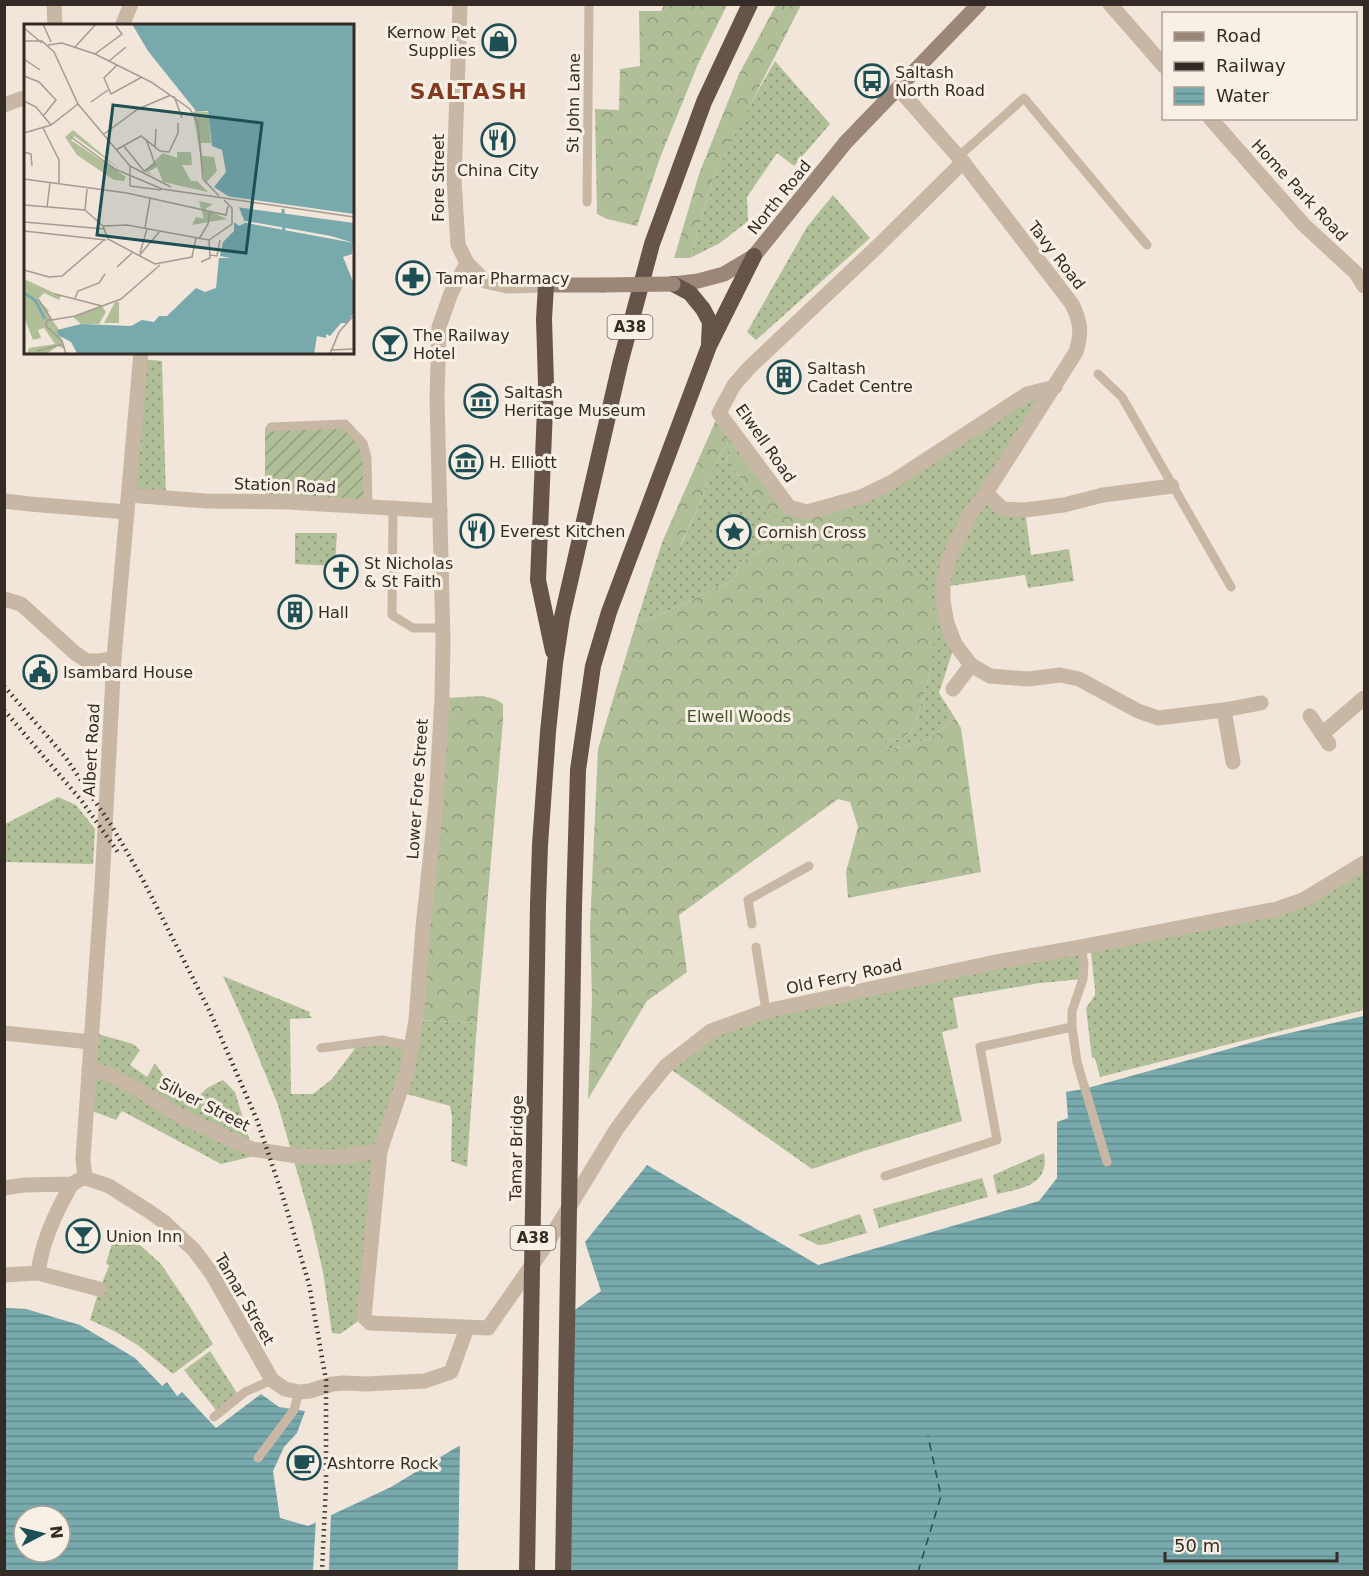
<svg xmlns="http://www.w3.org/2000/svg" width="1369" height="1576" viewBox="0 0 1369 1576" font-family="'DejaVu Sans',sans-serif">
  <defs>
    <pattern id="grass-dots" width="8" height="8" patternUnits="userSpaceOnUse" patternTransform="scale(1.5)"><rect width="8" height="8" fill="#b1bf99"/><path d="M2 2h.1M6 6h.1" fill="none" stroke="#919b7d" stroke-width="1.8" stroke-linecap="round"/></pattern>
    <pattern id="forest-crowns" width="20" height="18" patternUnits="userSpaceOnUse" patternTransform="scale(1.5)"><rect width="20" height="18" fill="#b1bf99"/><path d="M2 6a3 3 0 1 1 6 0M12 15a3 3 0 1 1 6 0" fill="none" stroke="#919b7d"/></pattern>
    <pattern id="garden-furrows" width="10" height="10" patternUnits="userSpaceOnUse" patternTransform="scale(1.5)"><rect width="10" height="10" fill="#b1bf99"/><path d="M-1 1l2-2M0 10L10 0M9 11l2-2" fill="none" stroke="#919b7d"/></pattern>
    <pattern id="water-rules" width="6" height="5" patternUnits="userSpaceOnUse" patternTransform="scale(1.5)"><rect width="6" height="5" fill="#78a9ad"/><path d="M0 2.5h6" fill="none" stroke="#638a8d"/></pattern>
  </defs>
  <rect width="100%" height="100%" fill="#f1e6d9"/>
  <!-- grass -->
  <g fill="url(#grass-dots)">
    <path d="M775 61 830 124 794 166 777 153 747 197 748 221 720 243 690 258 714 176 744 115Z"/>
    <path d="M833 195 870 238 756 340 747 332 807 227Z"/>
    <path d="M140 359 162 361 166 499 129 495Z"/>
    <path d="M1055 387 986 493 1003 509 1025 510 1031 555 1069 549 1074 581 1028 588 1025 575 943 587 955 644 939 693 955 718 931 738 902 747 885 749V741L902 739 914 728 931 669 847 502 1027 394Z"/>
    <path d="M734 432 738 438 726 459 784 537 739 563 735 579 666 612 636 623 663 540 681 545 700 504 711 472Z"/>
    <path d="M295 533H337L335 566 295 564Z"/>
    <path d="M58 797 76 805 95 829 93 864 5 862V824Z"/>
    <path d="M1364 862V1010L1100 1077 1095 1058H1092L1086 1008 1095 995V989L1090 945 1277 909Z"/>
    <path d="M1081 947 1083 979 1040 983 953 998 958 1028 942 1032 962 1121 864 1151 812 1169 666 1066 709 1034 766 1011Z"/>
    <path d="M223 976 310 1012 309 1016 312 1017V1018L290 1019 291 1094H313L332 1079 359 1043 411 1046 416 1020 477 1023 467 1167 451 1161 452 1117 450 1106 400 1092 380 1151 364 1317 340 1334 332 1333 323 1272 312 1224 278 1105 249 1034Z"/>
    <path d="M91 1032 133 1044 140 1050 130 1065 147 1077 155 1063 166 1079 195 1100 207 1088 223 1080 235 1092 252 1148 270 1152 221 1164 122 1111 116 1120 87 1109Z"/>
    <path d="M1044 1153C1050 1185 1021 1189 997 1194L993 1175Z"/>
    <path d="M982 1178 988 1197 879 1228 873 1209Z"/>
    <path d="M860 1214 867 1233 827 1244 818 1245 798 1235Z"/>
    <path d="M116 1231 141 1246 161 1264 192 1310 213 1344 173 1374 139 1346 116 1332 90 1320 99 1290 109 1266 106 1263Z"/>
    <path d="M210 1351 237 1393 216 1410 184 1370Z"/>
  </g>
  <!-- forest -->
  <g fill="url(#forest-crowns)">
    <path d="M665 4 727 5 698 64 660 158 637 226 607 219 597 214 595 109 619 110 620 69 640 66 639 11H661Z"/>
    <path d="M776 5H801L714 176 690 258H674L699 174 739 74Z"/>
    <path d="M719 413 734 432 711 472 700 504 680 546 663 540Z"/>
    <path d="M738 438 789 507 847 501 931 588 935 627 931 669 914 728 902 739 885 741V749L902 747 931 738 955 718 961 728 981 872 848 898 846 872 858 827 850 802 838 799 679 915 687 972 647 1001 588 1099 592 999 590 927 598 749 636 623 666 612 735 579 739 563 784 537 726 459Z"/>
    <path d="M483 696 495 699 503 704V720L477 1023 416 1020 445 698Z"/>
  </g>
  <!-- garden -->
  <path fill="url(#garden-furrows)" d="M345 424 363 443 368 507 265 502V427Z"/>
  <!-- water -->
  <path fill="url(#water-rules)" fill-rule="evenodd" d="M1364 1016V1571L5 1572V1308L26 1309 80 1325 135 1358 162 1386 167 1382 177 1396 182 1392 216 1428 261 1394 279 1407 305 1411 297 1433 284 1447 273 1471 280 1518 308 1526 391 1487 457 1447 498 1429 523 1420 572 1312 601 1291 585 1242 647 1165 818 1265 1039 1201 1057 1178V1122L1068 1118 1066 1092 1084 1089 1268 1038ZM24 1516H60V1552H24Z"/>
  <!-- pier -->
  <g fill="#f1e6d9">
    <path d="M567 1317 563 1571H458L460 1443 497 1426 521 1418Z"/>
    <path d="M331 1512 329 1571H313L316 1519Z"/>
  </g>
  <g fill="none" stroke-linecap="round" stroke-linejoin="round">
    <!-- ferry -->
    <path stroke="#1d4f55" stroke-width="1.5" stroke-dasharray="8 6" stroke-linecap="butt" d="M918 1572 941 1496 928 1436"/>
    <!-- service -->
    <g stroke="#c8b7a5" stroke-width="9">
      <path d="M958 157 1024 98 1147 245"/>
      <path d="M587 202 589 4"/>
      <path d="M1098 374 1122 397 1231 587"/>
      <path d="M271 427 345 424 363 443 367 458 368 507"/>
      <path d="M393 509 392 615 413 628H442"/>
      <path d="M752 924 748 900 809 866"/>
      <path d="M756 947 766 1011"/>
      <path d="M1081 947 1084 963 1083 979 1072 1011V1027L1077 1062 1107 1162"/>
      <path d="M321 1048 382 1040 412 1046"/>
      <path d="M885 1176 997 1140 980 1047 1072 1027"/>
      <path d="M214 1417 245 1392 272 1380"/>
      <path d="M258 1458 294 1410 299 1392"/>
    </g>
    <!-- minor -->
    <g stroke="#c8b7a5" stroke-width="15">
      <path d="M54 4 55 26"/>
      <path d="M1110 4 1164 66"/>
      <path d="M122 26 131 4"/>
      <path d="M898 88 963 162 1072 304C1081 323 1082 332 1076 352L986 493 969 516 951 554 943 580V601L947 623 955 644 971 665 990 676 1028 679 1060 675 1079 679 1138 711 1158 718 1224 710 1261 703"/>
      <path d="M4 105 26 97"/>
      <path d="M1210 118 1304 225 1356 273 1364 286"/>
      <path d="M963 162 878 246 750 367 734 385 719 413 789 507 807 512 861 497 892 482 1027 394 1055 387"/>
      <path d="M467 263 451 293 439 327 437 398 443 640 442 697 436 804 423 927 416 1020 407 1071 380 1151 364 1317 370 1323 488 1328 546 1245 616 1130 638 1100 666 1066 711 1031 766 1011 996 962 1081 947 1277 909 1305 899 1364 863"/>
      <path d="M986 493 1003 509 1025 510 1064 505 1103 495 1172 486"/>
      <path d="M129 495 206 501 288 502 440 511"/>
      <path d="M4 501 30 504 127 512"/>
      <path d="M4 599 21 604 75 653 87 661H99L114 658"/>
      <path d="M953 689 971 665"/>
      <path d="M1224 710 1233 762"/>
      <path d="M1310 716 1329 744"/>
      <path d="M1322 734 1364 698"/>
      <path d="M4 1033 91 1042"/>
      <path d="M89 1069 109 1074 137 1089 178 1115 252 1149 297 1156 339 1157 380 1151"/>
      <path d="M85 1178 83 1159 102 885 114 658 141 352"/>
      <path d="M85 1178 109 1186 150 1212 164 1222 194 1250 212 1274 272 1380 285 1389 299 1392 310 1391 332 1384 344 1383 366 1384 425 1381 451 1372 467 1328"/>
      <path d="M4 1188 24 1185 72 1184 79 1180"/>
      <path d="M38 1273C42 1241 56 1211 72 1184"/>
      <path d="M4 1275 38 1273 99 1289"/>
    </g>
    <!-- tertiary -->
    <path stroke="#c8b7a5" stroke-width="15" d="M460 4 454 179 458 245 467 263 485 281 507 286 546 285"/>
    <!-- secondary -->
    <g stroke="#9c8677" stroke-width="15">
      <path d="M673 284 698 281 724 274 754 256 846 142 979 4"/>
      <path d="M546 285H603"/>
    </g>
    <!-- trunk -->
    <g stroke="#66544a" stroke-width="16">
      <path d="M673 284 690 293 703 309 710 322 709 342"/>
      <path d="M546 285 544 319 546 384 538 580 553 651"/>
      <path d="M538 904 540 845 548 732 555 663 562 617 620 364 652 244 704 102 750 4"/>
      <path d="M574 906 578 770 593 666 609 612 709 346 754 256"/>
    </g>
    <!-- rail -->
    <g stroke="#342b26" stroke-width="4.5" stroke-dasharray="1.5 4.5" stroke-linecap="butt">
      <path d="M4 686 66 758 113 828 142 878 210 1012 257 1120 282 1194 309 1284 326 1380V1485L322 1572"/>
      <path d="M4 710 81 800 120 855"/>
    </g>
    <!-- secondary-bridge -->
    <path stroke="#9c8677" stroke-width="15" d="M603 285 673 284"/>
    <!-- trunk-bridge -->
    <g stroke="#66544a" stroke-width="16">
      <path d="M527 1572 538 904"/>
      <path d="M563 1572 574 906"/>
    </g>
  </g>
  <!-- icons -->
  <defs>
    <symbol id="shop-ring" viewBox="-11 -11 22 22"><circle r="9.5" fill="#f9f0e5" stroke="#1d4f55" stroke-width="1.5"/><path d="M-5-2.5h2.3a2.7 3.5 0 0 1 5.4 0H5L5.5 6h-11ZM-1.5-2.5h3a1.5 2.3 0 0 0-3 0Z" fill="#1d4f55"/></symbol>
    <symbol id="bus-ring" viewBox="-11 -11 22 22"><circle r="9.5" fill="#f9f0e5" stroke="#1d4f55" stroke-width="1.5"/><path d="M-5-6H5V4H4V6H2V4H-2V6H-4V4H-5ZM-3.5-4V0h7V-4ZM-3.5 1.2v1.5H-2V1.2ZM2 1.2v1.5H3.5V1.2Z" fill="#1d4f55"/></symbol>
    <symbol id="restaurant-ring" viewBox="-11 -11 22 22"><circle r="9.5" fill="#f9f0e5" stroke="#1d4f55" stroke-width="1.5"/><path d="M-5-6h1v4h1v-4h1v4h1v-4h1v5L-1.5 .5V6h-2V.5L-5-1ZM5-6V6H3V1.5H1.5Q1.5-4 5-6Z" fill="#1d4f55"/></symbol>
    <symbol id="pharmacy-ring" viewBox="-11 -11 22 22"><circle r="9.5" fill="#f9f0e5" stroke="#1d4f55" stroke-width="1.5"/><path d="M-2-6h4v4h4v4h-4v4h-4v-4h-4v-4h4Z" fill="#1d4f55"/></symbol>
    <symbol id="bar-ring" viewBox="-11 -11 22 22"><circle r="9.5" fill="#f9f0e5" stroke="#1d4f55" stroke-width="1.5"/><path d="M-6-5H6L.8 .8V4.5H3.5V6h-7V4.5H-.8V.8Z" fill="#1d4f55"/></symbol>
    <symbol id="building-ring" viewBox="-11 -11 22 22"><circle r="9.5" fill="#f9f0e5" stroke="#1d4f55" stroke-width="1.5"/><path d="M-4-6H4V6H1V3H-1V6H-4ZM-2.5-4.3h1.7v1.8h-1.7ZM.8-4.3h1.7v1.8H.8ZM-2.5-1h1.7V.8h-1.7ZM.8-1h1.7V.8H.8Z" fill="#1d4f55"/></symbol>
    <symbol id="museum-ring" viewBox="-11 -11 22 22"><circle r="9.5" fill="#f9f0e5" stroke="#1d4f55" stroke-width="1.5"/><path d="M0-6L6-3V-2H-6V-3ZM-5-1h2V3h-2ZM-1-1h2V3h-2ZM3-1h2V3H3ZM-6 4H6V6H-6Z" fill="#1d4f55"/></symbol>
    <symbol id="sight-ring" viewBox="-11 -11 22 22"><circle r="9.5" fill="#f9f0e5" stroke="#1d4f55" stroke-width="1.5"/><path d="M0-6L1.8-2.2L6-1.7L2.9 1.2L3.7 5.4L0 3.3L-3.7 5.4L-2.9 1.2L-6-1.7L-1.8-2.2Z" fill="#1d4f55"/></symbol>
    <symbol id="church-ring" viewBox="-11 -11 22 22"><circle r="9.5" fill="#f9f0e5" stroke="#1d4f55" stroke-width="1.5"/><path d="M-1.2-6h2.4v3.5h3.3v2.4h-3.3V6h-2.4V-.1h-3.3v-2.4h3.3Z" fill="#1d4f55"/></symbol>
    <symbol id="civic-ring" viewBox="-11 -11 22 22"><circle r="9.5" fill="#f9f0e5" stroke="#1d4f55" stroke-width="1.5"/><path d="M-.6-6.5H3V-4.5H.6V-3L4-1V1h2V6H-6V1h2V-1L-.6-3ZM-1.2 2.5V6h2.4V2.5Z" fill="#1d4f55"/></symbol>
    <symbol id="cafe-ring" viewBox="-11 -11 22 22"><circle r="9.5" fill="#f9f0e5" stroke="#1d4f55" stroke-width="1.5"/><path d="M-5.5-4.5H6V0H3Q3 3.5 0 3.5H-2.5Q-5.5 3.5-5.5 0ZM3-3.2v2h1.7v-2ZM-6 4.5H4V6H-6Z" fill="#1d4f55"/></symbol>
  </defs>
  <g fill-rule="evenodd">
    <use href="#shop-ring" x="480" y="22" width="38" height="38"/>
    <use href="#bus-ring" x="853" y="62" width="38" height="38"/>
    <use href="#restaurant-ring" x="479" y="121" width="38" height="38"/>
    <use href="#pharmacy-ring" x="394" y="259" width="38" height="38"/>
    <use href="#bar-ring" x="371" y="325" width="38" height="38"/>
    <use href="#building-ring" x="765" y="358" width="38" height="38"/>
    <use href="#museum-ring" x="462" y="382" width="38" height="38"/>
    <use href="#museum-ring" x="447" y="443" width="38" height="38"/>
    <use href="#restaurant-ring" x="458" y="512" width="38" height="38"/>
    <use href="#sight-ring" x="715" y="513" width="38" height="38"/>
    <use href="#church-ring" x="322" y="553" width="38" height="38"/>
    <use href="#building-ring" x="276" y="593" width="38" height="38"/>
    <use href="#civic-ring" x="21" y="653" width="38" height="38"/>
    <use href="#bar-ring" x="64" y="1217" width="38" height="38"/>
    <use href="#cafe-ring" x="285" y="1444" width="38" height="38"/>
  </g>
  <g text-anchor="middle" stroke-width="6" stroke-linejoin="round" paint-order="stroke">
    <!-- shield labels -->
    <g fill="#f9f0e5" stroke="#6f665f" stroke-width="1.5">
      <rect x="607.5" y="315" width="45" height="24" rx="4.5"/>
      <rect x="510.5" y="1226" width="45" height="24" rx="4.5"/>
    </g>
    <g font-size="15" font-weight="bold" fill="#342b26">
      <text x="630" y="332">A38</text>
      <text x="533" y="1243">A38</text>
    </g>
    <!-- poi labels -->
    <g font-size="16" fill="#342b26" stroke="#f9f0e5" text-anchor="start">
      <text x="476" y="38" text-anchor="end">Kernow Pet<tspan x="476" dy="18">Supplies</tspan></text>
      <text x="895" y="78">Saltash<tspan x="895" dy="18">North Road</tspan></text>
      <text x="498" y="176" text-anchor="middle">China City</text>
      <text x="436" y="284">Tamar Pharmacy</text>
      <text x="413" y="341">The Railway<tspan x="413" dy="18">Hotel</tspan></text>
      <text x="807" y="374">Saltash<tspan x="807" dy="18">Cadet Centre</tspan></text>
      <text x="504" y="398">Saltash<tspan x="504" dy="18">Heritage Museum</tspan></text>
      <text x="489" y="468">H. Elliott</text>
      <text x="500" y="537">Everest Kitchen</text>
      <text x="757" y="538">Cornish Cross</text>
      <text x="364" y="569">St Nicholas<tspan x="364" dy="18">&amp; St Faith</tspan></text>
      <text x="318" y="618">Hall</text>
      <text x="63" y="678">Isambard House</text>
      <text x="106" y="1242">Union Inn</text>
      <text x="327" y="1469">Ashtorre Rock</text>
    </g>
    <!-- street labels -->
    <g font-size="16" fill="#342b26" stroke="#f9f0e5">
      <text transform="translate(573 103) rotate(-89)" y="6">St John Lane</text>
      <text transform="translate(438 178) rotate(-90)" y="6">Fore Street</text>
      <text transform="translate(1300 190) rotate(47)" y="6">Home Park Road</text>
      <text transform="translate(779 197) rotate(-51)" y="6">North Road</text>
      <text transform="translate(1057 255) rotate(52)" y="6">Tavy Road</text>
      <text transform="translate(766 443) rotate(55)" y="6">Elwell Road</text>
      <text transform="translate(285 485) rotate(2)" y="6">Station Road</text>
      <text transform="translate(91 750) rotate(-87)" y="6">Albert Road</text>
      <text transform="translate(417 789) rotate(-86)" y="6">Lower Fore Street</text>
      <text transform="translate(844 976) rotate(-12)" y="6">Old Ferry Road</text>
      <text transform="translate(205 1104) rotate(27)" y="6">Silver Street</text>
      <text transform="translate(516 1148) rotate(-89)" y="6">Tamar Bridge</text>
      <text transform="translate(245 1299) rotate(60)" y="6">Tamar Street</text>
    </g>
    <!-- park labels -->
    <g font-size="16" fill="#42522a" stroke="#f9f0e5">
      <text x="739" y="722">Elwell Woods</text>
    </g>
    <!-- district labels -->
    <g font-size="22" font-weight="bold" letter-spacing="1.5" fill="#823b21" stroke="#f9f0e5">
      <text x="469" y="99">SALTASH</text>
    </g>
  </g>
  <!-- overview -->
  <g transform="translate(24 24)">
    <rect width="330" height="330" fill="#f1e6d9"/>
    <path d="M172 87 184 88 187 119H177L178 132 190 133 193 147 181 160 169 88ZM175 177 189 180 181 185 203 195 168 201 172 193 180 195Z" fill="#b1bf99"/>
    <path d="M49 106 97 146 50 112 47 116 102 153 100 157 90 156 53 131 41 113ZM153 128H167L168 141H158L167 157H173L184 168 139 158 133 143 124 148 132 153 120 147 139 129 153 134ZM0 255 37 272 35 276 20 269 14 275 25 287 23 289 34 304 41 325 34 322 22 330H3L5 324 31 320 20 304 14 306 17 314 9 316 0 293ZM91 278H95V299H80ZM78 282 82 288 75 300H57L49 293Z" fill="#b1bf99"/>
    <path d="M108 0H330V207L328 230 319 233 330 260V288L323 299H317L306 312 302 310V314L293 312 290 330 53 329 47 318 34 311 33 306 57 300 107 302 118 296 130 298 135 292H143L172 264 181 268 192 264 195 234H206L196 232 199 218 210 207V198L215 202 221 199 213 178 190 163 202 148 198 126 188 122 184 87H172L124 27Z" fill="#78a9ad"/>
    <path d="M194 171 330 190V199L212 183ZM217 196 307 212 330 219 217 198Z" fill="#f1e6d9"/>
    <path fill="none" stroke="#78a9ad" stroke-width="3" d="M219 139 252 153 259 166V180M0 269 11 276 21 295M224 330 239 298 260 215 259 185"/>
    <path fill="none" stroke="#a59b91" stroke-width="1.5" d="M19 0 27 18M0 4 18 19M0 17H18L30 28 54 80 106 142V162M24 21 38 19 71 30 127 58 166 85 174 100 179 155 195 172M51 23 72 0M71 30 98 10 92 2M0 35 16 46M85 37 102 23M93 41 80 54 87 70 118 53M0 52 15 58 32 76 20 91M150 72 158 94M0 77 12 83 27 101M67 78 84 66M19 104 35 136V160M0 109 27 101 54 80M80 110 114 85 147 71M47 113 91 145 138 165 330 193M99 121 120 147 131 140 122 115M131 123 132 105M92 126 117 112 136 127 145 128 154 109V99M0 128 7 130 8 142M106 142 147 163M0 155 103 169 202 191 204 182M106 162 137 166M63 165 61 186 79 202 84 215 131 240 168 233 172 214M0 181 61 186M23 183 26 159M0 198 81 205M79 202 103 201 185 216M121 204 126 175M0 207 82 216M175 215 184 200 186 188M185 216 208 200V184L200 176M116 229 123 205M186 231 193 232 196 216M115 232 136 207M177 238 186 234 185 216M93 243 108 229M0 246 25 253 38 252 80 216M31 270 78 282M51 274 54 267 75 259 81 250M14 275 28 296M28 296 51 292 97 275 136 241M28 296H23L22 302 38 317 42 330M306 326 330 325M13 327 39 320M306 330 315 308 330 291"/>
    <path fill="#1d4f55" fill-opacity="0.15" stroke="#1d4f55" stroke-width="3" d="M89 81 238 99 222 229 73 211Z"/>
    <rect width="330" height="330" fill="none" stroke="#342b26" stroke-width="3"/>
  </g>
  <!-- border -->
  <rect width="1369" height="1576" fill="none" stroke="#342b26" stroke-width="12"/>
  <!-- legend -->
  <rect x="1162" y="12" width="195" height="108" fill="#f9f0e5" stroke="#aaa199" stroke-width="1.5"/>
  <rect x="1174" y="32" width="30" height="9" fill="#9c8677" stroke="#aaa199" stroke-width="1.5"/>
  <text x="1216" y="42" font-size="18" fill="#342b26">Road</text>
  <rect x="1174" y="62" width="30" height="9" fill="#342b26" stroke="#aaa199" stroke-width="1.5"/>
  <text x="1216" y="72" font-size="18" fill="#342b26">Railway</text>
  <rect x="1174" y="87" width="30" height="18" fill="url(#water-rules)" stroke="#aaa199" stroke-width="1.5"/>
  <text x="1216" y="102" font-size="18" fill="#342b26">Water</text>
  <!-- north arrow -->
  <g transform="translate(42 1534) rotate(83)"><circle r="28" fill="#f9f0e5" stroke="#aaa199" stroke-width="1.5"/>
  <path d="M0-4.5L10 22L0 15L-10 22Z" fill="#1d4f55"/>
  <text y="-9" font-size="16" font-weight="bold" text-anchor="middle" fill="#342b26">N</text>
  </g>
  <!-- scale -->
  <path d="M1165 1552v9h172v-9" fill="none" stroke="#342b26" stroke-width="3"/>
  <text x="1174" y="1552" font-size="18" fill="#342b26" stroke="#f9f0e5" stroke-width="4.5" paint-order="stroke">50 m</text>
</svg>
